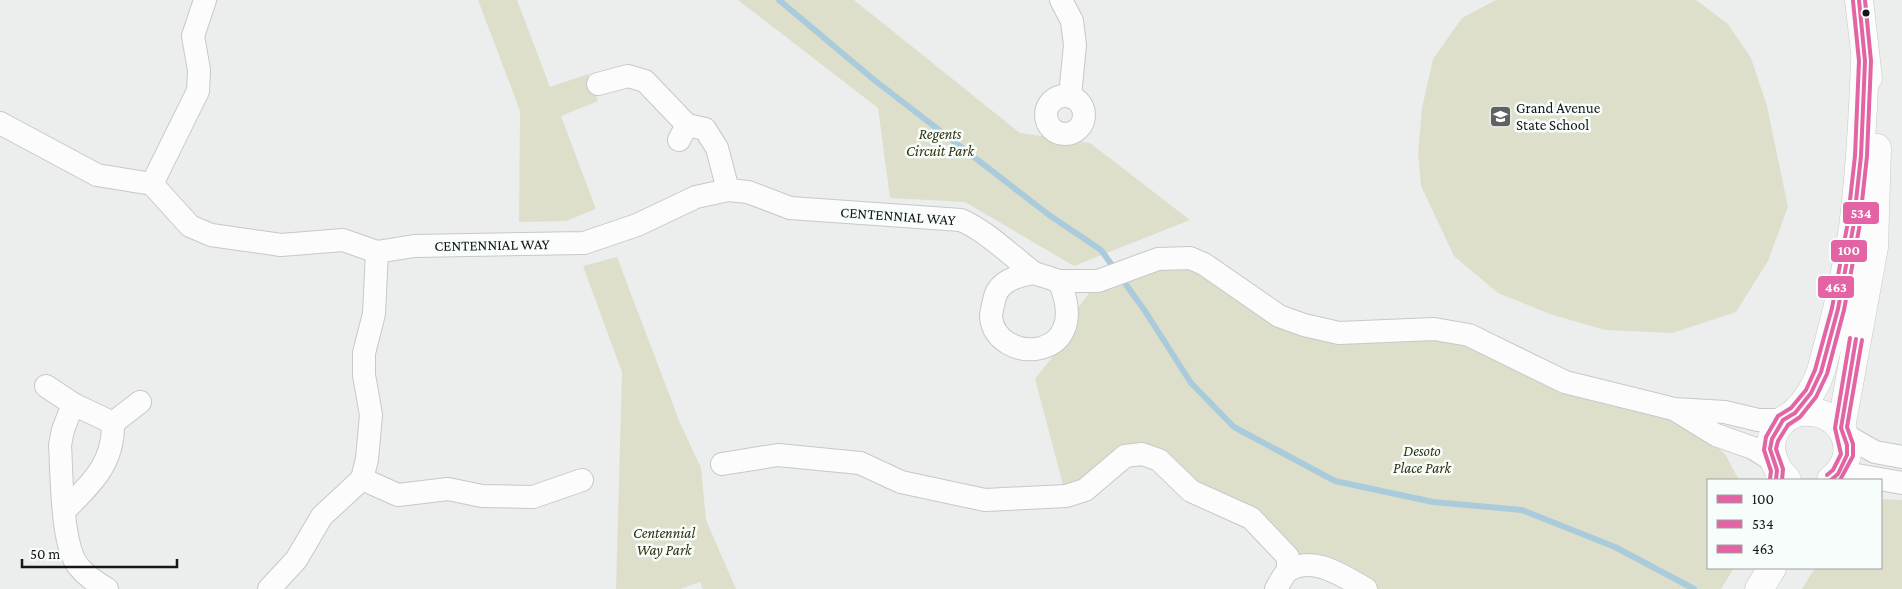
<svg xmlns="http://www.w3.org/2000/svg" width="1902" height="589" viewBox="0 0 1902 589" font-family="'Crimson Pro',serif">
  <rect width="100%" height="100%" fill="#ebeeed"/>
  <!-- green -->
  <g fill="#dedfcb">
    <path d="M478 0H517L550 87 588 74 598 101 561 116 596 209 566 221 519 222 520 111Z"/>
    <path d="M738 0H854L1020 133 1090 143 1190 220 1074 266 965 202 890 198 878 108Z"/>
    <path d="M1496 0H1696L1728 24 1751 58 1767 106 1788 207 1768 261 1736 312 1672 333 1605 330 1553 315 1498 293 1454 256 1421 186 1418 153 1422 108 1433 59 1462 18Z"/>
    <path d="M617 257 680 423 701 468 706 520 736 589H703L700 582 680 589H616L622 372 583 266Z"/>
    <path d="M1174 257 1304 325 1434 329 1565 382 1674 409 1725 454 1739 480H1708V568H1734L1721 589H1366L1288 557 1142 454 1066 496 1035 379 1062 345 1069 320 1098 281Z"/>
    <path d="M1881 499 1902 500V589H1802L1815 568H1881Z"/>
  </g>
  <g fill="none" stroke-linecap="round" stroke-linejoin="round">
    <!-- stream -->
    <path stroke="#aacbdb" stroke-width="6" d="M779 0 873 79 1049 215 1101 250 1145 311 1191 383 1234 427 1335 481 1433 502 1522 510 1615 547 1694 589"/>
    <defs>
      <g id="minor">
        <path d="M1061 0 1072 21 1075 45 1070 96"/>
        <path d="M598 84 628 76 645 81 687 125"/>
        <circle cx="1065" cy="115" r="19"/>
        <path d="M0 123 97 175 152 184 190 226 211 235 281 245 343 240 377 252 414 246 584 243 637 225 696 197 728 190 748 192 790 208 961 220C988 232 1010 255 1034 273"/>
        <path d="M679 140 687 125 705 129 717 148 728 190"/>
        <path d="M152 184 198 91 199 70 193 36 205 0"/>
        <path d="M1034 273 1059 281C1095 363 996 366 991 317 991 312 993 306 994 301 997 281 1017 276 1034 273Z"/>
        <path d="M1059 281H1098L1158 259 1190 258 1204 264 1279 316 1304 325 1339 333 1434 329 1469 335 1565 382 1674 409 1725 412 1758 420H1783"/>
        <path d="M46 386 73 404 113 423 140 402"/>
        <path d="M73 404 63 430 60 445C62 475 61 546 79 567 87 577 97 583 107 589"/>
        <path d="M1677 411 1716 435 1753 448 1772 460"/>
        <path d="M1845 435 1875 452 1902 457"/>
        <path d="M722 464 778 455 860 463 901 482 985 500 1066 496 1085 490 1125 456 1142 454 1159 460 1191 491 1251 518 1288 557V570"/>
        <path d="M1838 474H1851L1902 483"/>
        <path d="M362 479 398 495 448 489 482 496 533 497 582 480"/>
        <path d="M65 510C92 483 114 463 113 423"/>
        <path d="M269 589 296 560 322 516 362 479 367 459 371 415 364 375V353L374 314 377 252"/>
        <path d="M1276 589C1279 584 1284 573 1289 570 1315 555 1344 577 1366 589"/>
      </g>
      <g id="tertiary">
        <path d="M1859 0 1868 78"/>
        <path d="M1795 413C1839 403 1867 451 1831 480"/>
        <path d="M1841 428 1874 247 1877 148"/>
        <path d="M1787 480C1771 464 1763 439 1783 421 1786 417 1792 416 1795 412 1807 401 1818 383 1822 367 1835 321 1846 274 1853 227 1860 172 1863 116 1865 61"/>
        <path d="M1759 589 1772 568"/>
      </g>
    </defs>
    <!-- minor casing -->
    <use href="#minor" stroke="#c7c8c8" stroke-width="24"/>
    <!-- tertiary casing -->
    <use href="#tertiary" stroke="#c7c8c8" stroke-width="29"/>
    <!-- minor -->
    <use href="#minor" stroke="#fcfcfc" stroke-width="22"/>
    <!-- tertiary -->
    <use href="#tertiary" stroke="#fcfcfc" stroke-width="28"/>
    <defs>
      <g id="bus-1">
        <path d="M1776 480 1777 470 1770 449 1772 439 1783 420 1795 413 1811 393 1821 372 1838 309 1853 228 1861 156 1865 61 1859 0"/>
        <path d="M1831 480 1838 474 1847 455V445L1841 428 1856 339"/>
      </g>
      <g id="bus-2">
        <path d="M1782 480 1783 469 1776 449 1778 441 1788 425 1800 417 1816 397 1827 374 1844 310 1859 229 1867 156 1871 61 1865 0"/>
        <path d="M1840 480 1853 456V444L1847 427 1862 340"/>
      </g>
      <g id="bus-3">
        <path d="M1827 475 1833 470 1841 454 1835 428 1850 338"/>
        <path d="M1770 479 1771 471 1764 450 1766 437 1778 416 1791 408 1806 390 1815 370 1832 308 1847 227 1855 156 1859 61 1853 1"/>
      </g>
    </defs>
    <!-- bus-1 casing -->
    <use href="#bus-1" stroke="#f7fdfa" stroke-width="8"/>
    <!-- bus-2 casing -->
    <use href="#bus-2" stroke="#f7fdfa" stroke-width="8"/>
    <!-- bus-3 casing -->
    <use href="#bus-3" stroke="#f7fdfa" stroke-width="8"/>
    <!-- bus-1 -->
    <use href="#bus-1" stroke="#e463a4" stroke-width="4"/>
    <!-- bus-2 -->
    <use href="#bus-2" stroke="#e463a4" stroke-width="4"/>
    <!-- bus-3 -->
    <use href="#bus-3" stroke="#e463a4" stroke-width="4"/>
  </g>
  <!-- icons -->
  <defs>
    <symbol id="school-square" viewBox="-11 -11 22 22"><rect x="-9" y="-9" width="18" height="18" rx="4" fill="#606261" stroke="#f7fdfa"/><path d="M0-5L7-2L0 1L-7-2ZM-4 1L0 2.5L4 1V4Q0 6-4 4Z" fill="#fff"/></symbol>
  </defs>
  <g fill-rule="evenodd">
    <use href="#school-square" x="1488" y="104" width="25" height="25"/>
  </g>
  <!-- markers -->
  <circle fill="#151716" stroke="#f7fdfa" stroke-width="2" cx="1866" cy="13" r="4.5"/>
  <g text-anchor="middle" stroke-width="5" stroke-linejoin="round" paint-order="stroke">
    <!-- poi labels -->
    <g font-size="15" fill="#151716" stroke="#f7fdfa" text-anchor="start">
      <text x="1516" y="113">Grand Avenue<tspan x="1516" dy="17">State School</tspan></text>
    </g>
    <!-- park labels -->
    <g font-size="15" font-style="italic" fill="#31300c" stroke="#f7fdfa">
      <text x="940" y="139">Regents<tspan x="940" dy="17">Circuit Park</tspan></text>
      <text x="1422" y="456">Desoto<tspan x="1422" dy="17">Place Park</tspan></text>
      <text x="664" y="538">Centennial<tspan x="664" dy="17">Way Park</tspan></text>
    </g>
    <!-- street labels -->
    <g font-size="15" fill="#151716" stroke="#f7fdfa">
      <text transform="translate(898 216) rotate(4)" y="5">CENTENNIAL WAY</text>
      <text transform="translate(492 245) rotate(-1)" y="5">CENTENNIAL WAY</text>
    </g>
  </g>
  <g stroke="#f7fdfa" stroke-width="2">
    <rect x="1842" y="201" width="38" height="24" rx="5" fill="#e463a4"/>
    <rect x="1830" y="239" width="38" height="24" rx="5" fill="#e463a4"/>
    <rect x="1817" y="275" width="38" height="24" rx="5" fill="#e463a4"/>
  </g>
  <g font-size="14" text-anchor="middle" font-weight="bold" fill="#fff">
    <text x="1861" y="218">534</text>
    <text x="1849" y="255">100</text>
    <text x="1836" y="292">463</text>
  </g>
  <!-- legend -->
  <rect x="1707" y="479" width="175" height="90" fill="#f7fdfa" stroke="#9da19f"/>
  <rect x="1717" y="495" width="25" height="8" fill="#e463a4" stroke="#9da19f"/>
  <text x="1752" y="504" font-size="15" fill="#151716">100</text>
  <rect x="1717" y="520" width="25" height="8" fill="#e463a4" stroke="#9da19f"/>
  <text x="1752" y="529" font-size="15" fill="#151716">534</text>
  <rect x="1717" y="545" width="25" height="8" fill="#e463a4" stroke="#9da19f"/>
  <text x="1752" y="554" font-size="15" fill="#151716">463</text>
  <!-- scale -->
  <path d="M22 559v8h155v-8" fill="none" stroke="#151716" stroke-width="2.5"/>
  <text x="30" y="559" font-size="15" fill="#151716" stroke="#f7fdfa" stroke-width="4" paint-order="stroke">50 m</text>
</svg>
